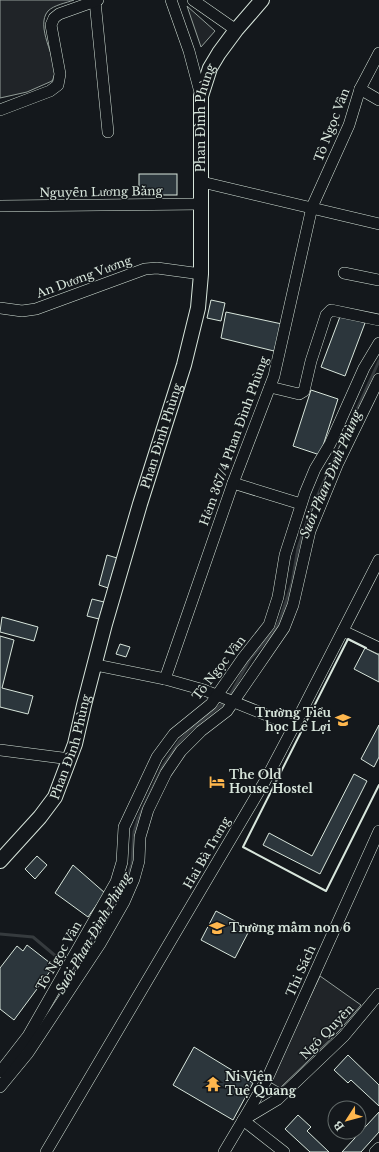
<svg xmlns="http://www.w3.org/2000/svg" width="379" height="1152" viewBox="0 0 379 1152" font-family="'Libre Baskerville',serif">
  <rect width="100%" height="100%" fill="#14181c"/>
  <!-- green -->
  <g fill="#202428" stroke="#939e99">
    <path d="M0 0H74C66 3 54 5 48 11 35 26 56 58 55 72 55 75 53 79 52 81L27 92 0 98Z"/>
    <path d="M187 6 215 31 201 47Z"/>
    <path d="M320 976 361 1005 339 1031 280 1088 270 1082Z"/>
  </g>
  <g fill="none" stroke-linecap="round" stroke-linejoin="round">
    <!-- stream -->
    <g stroke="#363b3e" stroke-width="3">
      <path d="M229 697 250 659 275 630 280 620 292 583 298 548 310 512 379 361"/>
      <path d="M0 934 33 937 64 963"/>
      <path d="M57 997 127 878 132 864 134 832 138 819 163 766 179 742 190 730 226 701"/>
    </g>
  </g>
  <!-- building -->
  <g fill="#2c363c" stroke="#d8e6dc">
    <rect x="139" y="174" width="38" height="21"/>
    <path d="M211 300 225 303 221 321 207 318Z"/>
    <path d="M226 312 282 324 274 351 221 338Z"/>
    <path d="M341 314 365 323 345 376 321 367Z"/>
    <path d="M311 390 338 399 320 455 293 446Z"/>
    <path d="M107 555 117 558 108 588 99 585Z"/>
    <path d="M92 599 104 602 99 619 87 616Z"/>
    <path d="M2 617 38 627 34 641 0 632Z"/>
    <path d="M0 636 14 640 2 688 33 696 28 714 0 707Z"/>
    <path d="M120 644 130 647 126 657 116 654Z"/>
    <path d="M365 648 379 655V682L354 669Z"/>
    <path d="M379 725V757L374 767 361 759Z"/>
    <path d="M354 774 367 781 320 874 263 845 269 833 312 856Z"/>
    <path d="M37 856 47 865 35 879 25 869Z"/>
    <path d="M73 865 105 893 88 917 55 893Z"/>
    <path d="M216 911 250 929 235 958 201 940Z"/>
    <path d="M27 945 54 966 14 1020 0 1009V968L17 946 23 951Z"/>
    <path d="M194 1047 253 1083 233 1120 173 1085Z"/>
    <path d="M348 1055 379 1085V1106L351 1080 348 1083 334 1070Z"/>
    <path d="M379 1112V1132L361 1152H342Z"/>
    <path d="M298 1115 311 1127 307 1131 329 1152H310L285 1129Z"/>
  </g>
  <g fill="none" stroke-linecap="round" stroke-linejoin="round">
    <defs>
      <g id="minor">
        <path d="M171 0 189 51 201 96"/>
        <path d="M193 0 236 30"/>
        <path d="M95 1 108 132"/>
        <path d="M360 89 379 100"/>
        <path d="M0 110 50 91 58 85 60 74 51 25 54 18 59 14 98 0"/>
        <path d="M202 182 379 224"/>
        <path d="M0 206 202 204"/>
        <path d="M344 273 379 280"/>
        <path d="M0 308 22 311 36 309 145 269 157 268 201 274"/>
        <path d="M270 387 299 394 304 391 311 361 326 315 331 310 379 320"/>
        <path d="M233 483 301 504"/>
        <path d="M343 631 379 648"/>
        <path d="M96 665 165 679 204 690 294 726"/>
        <path d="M165 679 233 483 274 376 312 207 349 125 360 89 379 53"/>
        <path d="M0 750 70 759"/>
        <path d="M0 1072 28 1036 116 882 122 862 124 827 157 757 174 734 211 704 243 658 269 625 278 597 285 555 305 493 315 469 330 444 364 368 379 343"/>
        <path d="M0 1087 28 1053 100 944 124 902 134 879 139 861 140 837 148 810 166 773 181 751 201 731 227 711 284 628 293 605 310 531 338 463 379 379"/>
        <path d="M46 1152 265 781 294 726 379 560"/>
        <path d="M224 1152 243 1120 278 1099 344 1036 379 994"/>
        <path d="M284 1152 243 1120 267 1079 379 831"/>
        <path d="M375 1152 379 1148"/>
      </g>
      <g id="major">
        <path id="s1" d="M0 861 40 817 55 797 75 744 84 705 105 624 140 504 184 365 198 308 201 274V96L210 68 219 53 236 30 262 0"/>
      </g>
    </defs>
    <!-- minor casing -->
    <use href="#minor" stroke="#d8e6dc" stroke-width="12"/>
    <!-- major casing -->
    <use href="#major" stroke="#d8e6dc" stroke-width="16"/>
    <!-- minor -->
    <use href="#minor" stroke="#14181c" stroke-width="11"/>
    <!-- major -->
    <use href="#major" stroke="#14181c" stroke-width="14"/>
    <!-- wall -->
    <path stroke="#d8e6dc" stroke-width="2" d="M366 648 348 639 243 847 326 891 379 785"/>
  </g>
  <!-- icons -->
  <defs>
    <symbol id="school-bare" viewBox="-9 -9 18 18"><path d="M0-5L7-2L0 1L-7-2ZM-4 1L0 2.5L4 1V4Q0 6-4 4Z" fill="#ffb74d" stroke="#14181c" stroke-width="2.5" paint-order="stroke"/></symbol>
    <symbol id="hotel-bare" viewBox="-9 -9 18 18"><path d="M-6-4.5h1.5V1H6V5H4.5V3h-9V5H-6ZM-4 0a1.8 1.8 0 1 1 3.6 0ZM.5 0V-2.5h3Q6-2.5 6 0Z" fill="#ffb74d" stroke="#14181c" stroke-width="2.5" paint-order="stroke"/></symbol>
    <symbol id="temple-bare" viewBox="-9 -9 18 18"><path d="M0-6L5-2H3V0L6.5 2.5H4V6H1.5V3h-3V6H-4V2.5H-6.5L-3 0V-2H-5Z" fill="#ffb74d" stroke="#14181c" stroke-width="2.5" paint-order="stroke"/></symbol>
  </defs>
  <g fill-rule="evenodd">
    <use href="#school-bare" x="332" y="709" width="22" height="22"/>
    <use href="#hotel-bare" x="206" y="771" width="22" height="22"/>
    <use href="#school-bare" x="206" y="917" width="22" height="22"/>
    <use href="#temple-bare" x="202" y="1073" width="22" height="22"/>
  </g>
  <g text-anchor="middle" stroke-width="3" stroke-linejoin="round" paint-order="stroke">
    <!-- street labels -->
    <g font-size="12" fill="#d8e6dc" stroke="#14181c">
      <text dy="4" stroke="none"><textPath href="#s1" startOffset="785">Phan Đình Phùng</textPath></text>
      <text transform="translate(332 125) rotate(-69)" y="4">Tô Ngọc Vân</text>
      <text transform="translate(101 192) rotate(-1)" y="4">Nguyễn Lương Bằng</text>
      <text transform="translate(84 277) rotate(-20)" y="4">An Dương Vương</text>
      <text dy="4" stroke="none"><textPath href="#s1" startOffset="461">Phan Đình Phùng</textPath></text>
      <text transform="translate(234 441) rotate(-70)" y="4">Hẻm 367/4 Phan Đình Phùng</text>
      <text transform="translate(219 668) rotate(-52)" y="4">Tô Ngọc Vân</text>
      <text dy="4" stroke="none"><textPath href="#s1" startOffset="137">Phan Đình Phùng</textPath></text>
      <text transform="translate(207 853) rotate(-60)" y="4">Hai Bà Trưng</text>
      <text transform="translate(59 956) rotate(-60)" y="4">Tô Ngọc Vân</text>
      <text transform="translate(301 971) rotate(-66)" y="4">Thi Sách</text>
      <text transform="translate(327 1032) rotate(-46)" y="4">Ngô Quyền</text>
    </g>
    <!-- poi labels -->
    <g font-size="12" font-weight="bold" fill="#d8e6dc" stroke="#14181c" text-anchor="start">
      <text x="331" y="717" text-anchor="end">Trường Tiểu<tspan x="331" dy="14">học Lê Lợi</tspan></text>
      <text x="229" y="779">The Old<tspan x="229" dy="14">House Hostel</tspan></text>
      <text x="229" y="932">Trường mầm non 6</text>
      <text x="225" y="1081">Ni Viện<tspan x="225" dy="14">Tuệ Quang</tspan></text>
    </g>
    <!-- water labels -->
    <g font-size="13" font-style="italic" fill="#d8e6dc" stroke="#14181c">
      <text transform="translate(330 474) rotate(-67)" y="5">Suối Phan Đình Phùng</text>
      <text transform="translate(93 933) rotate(-60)" y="5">Suối Phan Đình Phùng</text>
    </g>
  </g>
  <!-- north arrow -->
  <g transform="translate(347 1120) rotate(234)"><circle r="19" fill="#14181c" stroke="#626a69"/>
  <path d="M0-3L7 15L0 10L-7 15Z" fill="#ffb74d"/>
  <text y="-6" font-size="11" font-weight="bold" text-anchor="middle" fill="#d8e6dc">B</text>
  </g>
</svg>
